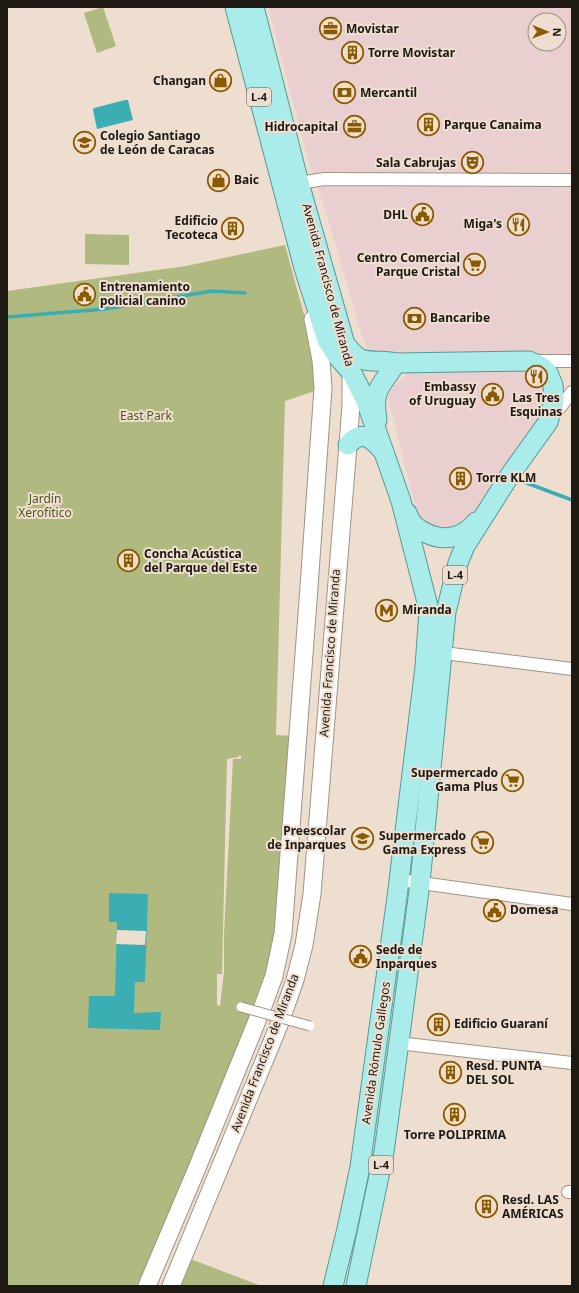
<svg xmlns="http://www.w3.org/2000/svg" width="579" height="1293" viewBox="0 0 579 1293" font-family="'Noto Sans',sans-serif">
  <rect width="100%" height="100%" fill="#eedecf"/>
  <!-- commercial -->
  <path fill="#eacfd0" fill-rule="evenodd" d="M268 7H572V355H542V375L551 402 480 517 450 534 422 522 417 513 389 402V392L394 385 405 376V355L372 352 366 346 363 339 325 209 309 163ZM535 20H559V44H535Z"/>
  <!-- green -->
  <g fill="#b0b97f" fill-rule="evenodd">
    <path d="M103 7 116 46 97 53 84 13Z"/>
    <path d="M85 234 129 235V265L85 264Z"/>
    <path d="M285 245 306 322 318 390 285 401 276 735 292 736 280 934 267 980 140 1286H7V291L186 266ZM239 755 241 756V759H233L224 934V972L220 1006 217 1005V974H222L227 759 239 757Z"/>
    <path d="M188 1258 261 1286H177Z"/>
  </g>
  <!-- water -->
  <g fill="#3aaeb3">
    <path d="M125 100H128L133 120 97 129 93 110 94 108Z"/>
    <path d="M109 893 148 894 145 982H135L134 1013 161 1012 160 1030 88 1028 89 996H115L117 922H109Z"/>
  </g>
  <!-- pier -->
  <path fill="#eedecf" d="M117 930 146 931 145 945 116 944Z"/>
  <g fill="none" stroke-linecap="round" stroke-linejoin="round">
    <!-- stream -->
    <g stroke="#3aaeb3" stroke-width="3.5">
      <path d="M7 317 105 309 212 291 245 293"/>
      <path d="M524 482 572 500"/>
    </g>
    <defs>
      <g id="minor">
        <path d="M294 184 324 179 572 180"/>
        <path d="M533 361H572"/>
        <path d="M554 415 572 392"/>
        <path d="M436 652 572 669"/>
        <path d="M400 880 572 904"/>
        <path d="M398 1043 572 1063"/>
        <path d="M568 1192H572"/>
      </g>
      <g id="secondary">
        <path d="M147 1286 195 1173 263 1006 274 976 283 934 308 601 323 388 321 360 313 319"/>
        <path d="M171 1286 279 1025 295 980 304 945 312 894 348 445 351 405V370"/>
      </g>
      <g id="primary">
        <path d="M235 7 304 268 327 340 338 357 352 373 366 401 401 501 429 610 425 667 397 897 360 1167 347 1229 333 1286"/>
        <path d="M254 7 299 183 345 344C349 349 353 354 359 358 367 363 385 360 396 363L529 361 542 367 548 373 553 385 554 401 548 422 510 475 465 546 458 563 446 612 420 883 401 1027 384 1152 356 1286"/>
        <path d="M377 420C372 388 381 387 396 363"/>
        <path d="M348 445C362 428 372 439 384 452"/>
        <path d="M407 513C409 518 411 523 415 526 418 529 422 531 426 533 444 542 463 538 476 522"/>
      </g>
    </defs>
    <!-- minor casing -->
    <use href="#minor" stroke="#a29385" stroke-width="14"/>
    <!-- secondary casing -->
    <use href="#secondary" stroke="#a29385" stroke-width="19"/>
    <!-- primary casing -->
    <use href="#primary" stroke="#559a96" stroke-width="21"/>
    <!-- minor -->
    <use href="#minor" stroke="#fff" stroke-width="12"/>
    <!-- secondary -->
    <use href="#secondary" stroke="#fff" stroke-width="17"/>
    <!-- primary -->
    <use href="#primary" stroke="#aaecea" stroke-width="19"/>
    <defs>
      <path id="pedestrian-bridge" d="M241 1007 310 1026"/>
    </defs>
    <!-- pedestrian-bridge casing -->
    <use href="#pedestrian-bridge" stroke="#a29385" stroke-width="11" stroke-linecap="butt"/>
    <!-- pedestrian-bridge -->
    <use href="#pedestrian-bridge" stroke="#fff" stroke-width="9"/>
  </g>
  <!-- icons -->
  <defs>
    <symbol id="office-ring" viewBox="-11 -11 22 22"><circle r="9.5" fill="#eedecf" stroke="#8a5a00" stroke-width="1.5"/><path d="M-6-3h4V-5.5h4V-3h4V5H-6ZM-1-4.5V-3h2v-1.5ZM-6 0V1H6V0Z" fill="#8a5a00"/></symbol>
    <symbol id="building-ring" viewBox="-11 -11 22 22"><circle r="9.5" fill="#eedecf" stroke="#8a5a00" stroke-width="1.5"/><path d="M-4-6H4V6H1V3H-1V6H-4ZM-2.5-4.3h1.7v1.8h-1.7ZM.8-4.3h1.7v1.8H.8ZM-2.5-1h1.7V.8h-1.7ZM.8-1h1.7V.8H.8Z" fill="#8a5a00"/></symbol>
    <symbol id="shop-ring" viewBox="-11 -11 22 22"><circle r="9.5" fill="#eedecf" stroke="#8a5a00" stroke-width="1.5"/><path d="M-5-2.5h2.3a2.7 3.5 0 0 1 5.4 0H5L5.5 6h-11ZM-1.5-2.5h3a1.5 2.3 0 0 0-3 0Z" fill="#8a5a00"/></symbol>
    <symbol id="bank-ring" viewBox="-11 -11 22 22"><circle r="9.5" fill="#eedecf" stroke="#8a5a00" stroke-width="1.5"/><path d="M-6-4H6V4H-6ZM0-2.3a2.3 2.3 0 1 0 0 4.6a2.3 2.3 0 1 0 0-4.6Z" fill="#8a5a00"/></symbol>
    <symbol id="school-ring" viewBox="-11 -11 22 22"><circle r="9.5" fill="#eedecf" stroke="#8a5a00" stroke-width="1.5"/><path d="M0-5L7-2L0 1L-7-2ZM-4 1L0 2.5L4 1V4Q0 6-4 4Z" fill="#8a5a00"/></symbol>
    <symbol id="theatre-ring" viewBox="-11 -11 22 22"><circle r="9.5" fill="#eedecf" stroke="#8a5a00" stroke-width="1.5"/><path d="M-5-5.5Q0-4 5-5.5V0Q5 5 0 6Q-5 5-5 0ZM-3.3-2.5H-1v1.5H-3.3ZM1-2.5H3.3v1.5H1ZM-2.8 1Q0 5.5 2.8 1Z" fill="#8a5a00"/></symbol>
    <symbol id="civic-ring" viewBox="-11 -11 22 22"><circle r="9.5" fill="#eedecf" stroke="#8a5a00" stroke-width="1.5"/><path d="M-.6-6.5H3V-4.5H.6V-3L4-1V1h2V6H-6V1h2V-1L-.6-3ZM-1.2 2.5V6h2.4V2.5Z" fill="#8a5a00"/></symbol>
    <symbol id="restaurant-ring" viewBox="-11 -11 22 22"><circle r="9.5" fill="#eedecf" stroke="#8a5a00" stroke-width="1.5"/><path d="M-5-6h1v4h1v-4h1v4h1v-4h1v5L-1.5 .5V6h-2V.5L-5-1ZM5-6V6H3V1.5H1.5Q1.5-4 5-6Z" fill="#8a5a00"/></symbol>
    <symbol id="supermarket-ring" viewBox="-11 -11 22 22"><circle r="9.5" fill="#eedecf" stroke="#8a5a00" stroke-width="1.5"/><path d="M-6-5.5h2.5l.6 2H6L4.5 2H-2.5L-4.4-4H-6ZM-1.5 3.2a1.3 1.3 0 1 0 .1 0ZM3 3.2a1.3 1.3 0 1 0 .1 0Z" fill="#8a5a00"/></symbol>
    <symbol id="metro-ring" viewBox="-11 -11 22 22"><circle r="9.5" fill="#eedecf" stroke="#8a5a00" stroke-width="1.5"/><path d="M-5.5 5V-5H-3L0 0L3-5H5.5V5H3V-.5L0 4L-3-.5V5Z" fill="#8a5a00"/></symbol>
  </defs>
  <g fill-rule="evenodd">
    <use href="#office-ring" x="318" y="16" width="25" height="25"/>
    <use href="#building-ring" x="340" y="40" width="25" height="25"/>
    <use href="#shop-ring" x="208" y="68" width="25" height="25"/>
    <use href="#bank-ring" x="332" y="80" width="25" height="25"/>
    <use href="#building-ring" x="416" y="112" width="25" height="25"/>
    <use href="#office-ring" x="342" y="114" width="25" height="25"/>
    <use href="#school-ring" x="72" y="130" width="25" height="25"/>
    <use href="#theatre-ring" x="460" y="150" width="25" height="25"/>
    <use href="#shop-ring" x="206" y="168" width="25" height="25"/>
    <use href="#civic-ring" x="410" y="202" width="25" height="25"/>
    <use href="#restaurant-ring" x="506" y="212" width="25" height="25"/>
    <use href="#building-ring" x="220" y="216" width="25" height="25"/>
    <use href="#supermarket-ring" x="462" y="252" width="25" height="25"/>
    <use href="#civic-ring" x="72" y="282" width="25" height="25"/>
    <use href="#bank-ring" x="402" y="306" width="25" height="25"/>
    <use href="#restaurant-ring" x="524" y="364" width="25" height="25"/>
    <use href="#civic-ring" x="480" y="382" width="25" height="25"/>
    <use href="#building-ring" x="448" y="466" width="25" height="25"/>
    <use href="#building-ring" x="116" y="548" width="25" height="25"/>
    <use href="#metro-ring" x="374" y="598" width="25" height="25"/>
    <use href="#supermarket-ring" x="500" y="768" width="25" height="25"/>
    <use href="#school-ring" x="350" y="826" width="25" height="25"/>
    <use href="#supermarket-ring" x="470" y="830" width="25" height="25"/>
    <use href="#civic-ring" x="482" y="898" width="25" height="25"/>
    <use href="#civic-ring" x="348" y="944" width="25" height="25"/>
    <use href="#building-ring" x="426" y="1012" width="25" height="25"/>
    <use href="#building-ring" x="438" y="1060" width="25" height="25"/>
    <use href="#building-ring" x="442" y="1102" width="25" height="25"/>
    <use href="#building-ring" x="474" y="1194" width="25" height="25"/>
  </g>
  <g text-anchor="middle" stroke-width="4" stroke-linejoin="round" paint-order="stroke">
    <!-- shield labels -->
    <g fill="#eedecf" stroke="#5d544c" stroke-width="1">
      <rect x="247" y="88" width="24" height="18" rx="3"/>
      <rect x="443" y="566" width="24" height="18" rx="3"/>
      <rect x="369" y="1156" width="24" height="18" rx="3"/>
    </g>
    <g font-size="11" font-weight="bold" fill="#1f1914">
      <text x="259" y="101">L-4</text>
      <text x="455" y="579">L-4</text>
      <text x="381" y="1169">L-4</text>
    </g>
    <!-- poi labels -->
    <g font-size="12" font-weight="bold" fill="#1f1914" stroke="#eedecf" text-anchor="start">
      <text x="346" y="33">Movistar</text>
      <text x="368" y="57">Torre Movistar</text>
      <text x="206" y="85" text-anchor="end">Changan</text>
      <text x="360" y="97">Mercantil</text>
      <text x="444" y="129">Parque Canaima</text>
      <text x="338" y="131" text-anchor="end">Hidrocapital</text>
      <text x="100" y="140">Colegio Santiago<tspan x="100" dy="14">de León de Caracas</tspan></text>
      <text x="456" y="167" text-anchor="end">Sala Cabrujas</text>
      <text x="234" y="184">Baic</text>
      <text x="408" y="219" text-anchor="end">DHL</text>
      <text x="218" y="225" text-anchor="end">Edificio<tspan x="218" dy="14">Tecoteca</tspan></text>
      <text x="502" y="228" text-anchor="end">Miga's</text>
      <text x="460" y="262" text-anchor="end">Centro Comercial<tspan x="460" dy="14">Parque Cristal</tspan></text>
      <text x="100" y="291">Entrenamiento<tspan x="100" dy="14">policial canino</tspan></text>
      <text x="430" y="322">Bancaribe</text>
      <text x="476" y="391" text-anchor="end">Embassy<tspan x="476" dy="14">of Uruguay</tspan></text>
      <text x="536" y="402" text-anchor="middle">Las Tres<tspan x="536" dy="14">Esquinas</tspan></text>
      <text x="476" y="482">Torre KLM</text>
      <text x="144" y="558">Concha Acústica<tspan x="144" dy="14">del Parque del Este</tspan></text>
      <text x="402" y="614">Miranda</text>
      <text x="498" y="777" text-anchor="end">Supermercado<tspan x="498" dy="14">Gama Plus</tspan></text>
      <text x="346" y="835" text-anchor="end">Preescolar<tspan x="346" dy="14">de Inparques</tspan></text>
      <text x="466" y="840" text-anchor="end">Supermercado<tspan x="466" dy="14">Gama Express</tspan></text>
      <text x="510" y="914">Domesa</text>
      <text x="376" y="954">Sede de<tspan x="376" dy="14">Inparques</tspan></text>
      <text x="454" y="1028">Edificio Guaraní</text>
      <text x="466" y="1070">Resd. PUNTA<tspan x="466" dy="14">DEL SOL</tspan></text>
      <text x="455" y="1139" text-anchor="middle">Torre POLIPRIMA</text>
      <text x="502" y="1204">Resd. LAS<tspan x="502" dy="14">AMÉRICAS</tspan></text>
    </g>
    <!-- street labels -->
    <g font-size="12" fill="#1f1914" stroke="#eedecf">
      <text transform="translate(328 285) rotate(75)" y="4">Avenida Francisco de Miranda</text>
      <text transform="translate(330 653) rotate(-86)" y="4">Avenida Francisco de Miranda</text>
      <text transform="translate(265 1053) rotate(-69)" y="4">Avenida Francisco de Miranda</text>
      <text transform="translate(376 1053) rotate(-82)" y="4">Avenida Rómulo Gallegos</text>
    </g>
    <!-- park labels -->
    <g font-size="12" fill="#50571f" stroke="#eedecf">
      <text x="146" y="420">East Park</text>
      <text x="45" y="503">Jardín<tspan x="45" dy="14">Xerofítico</tspan></text>
    </g>
  </g>
  <!-- border -->
  <rect width="579" height="1293" fill="none" stroke="#1f1914" stroke-width="16"/>
  <!-- north arrow -->
  <g transform="translate(547 32) rotate(91)"><circle r="19" fill="#eedecf" stroke="#9b8f84"/>
  <path d="M0-3L7 15L0 10L-7 15Z" fill="#8a5a00"/>
  <text y="-6" font-size="11" font-weight="bold" text-anchor="middle" fill="#1f1914">N</text>
  </g>
</svg>
